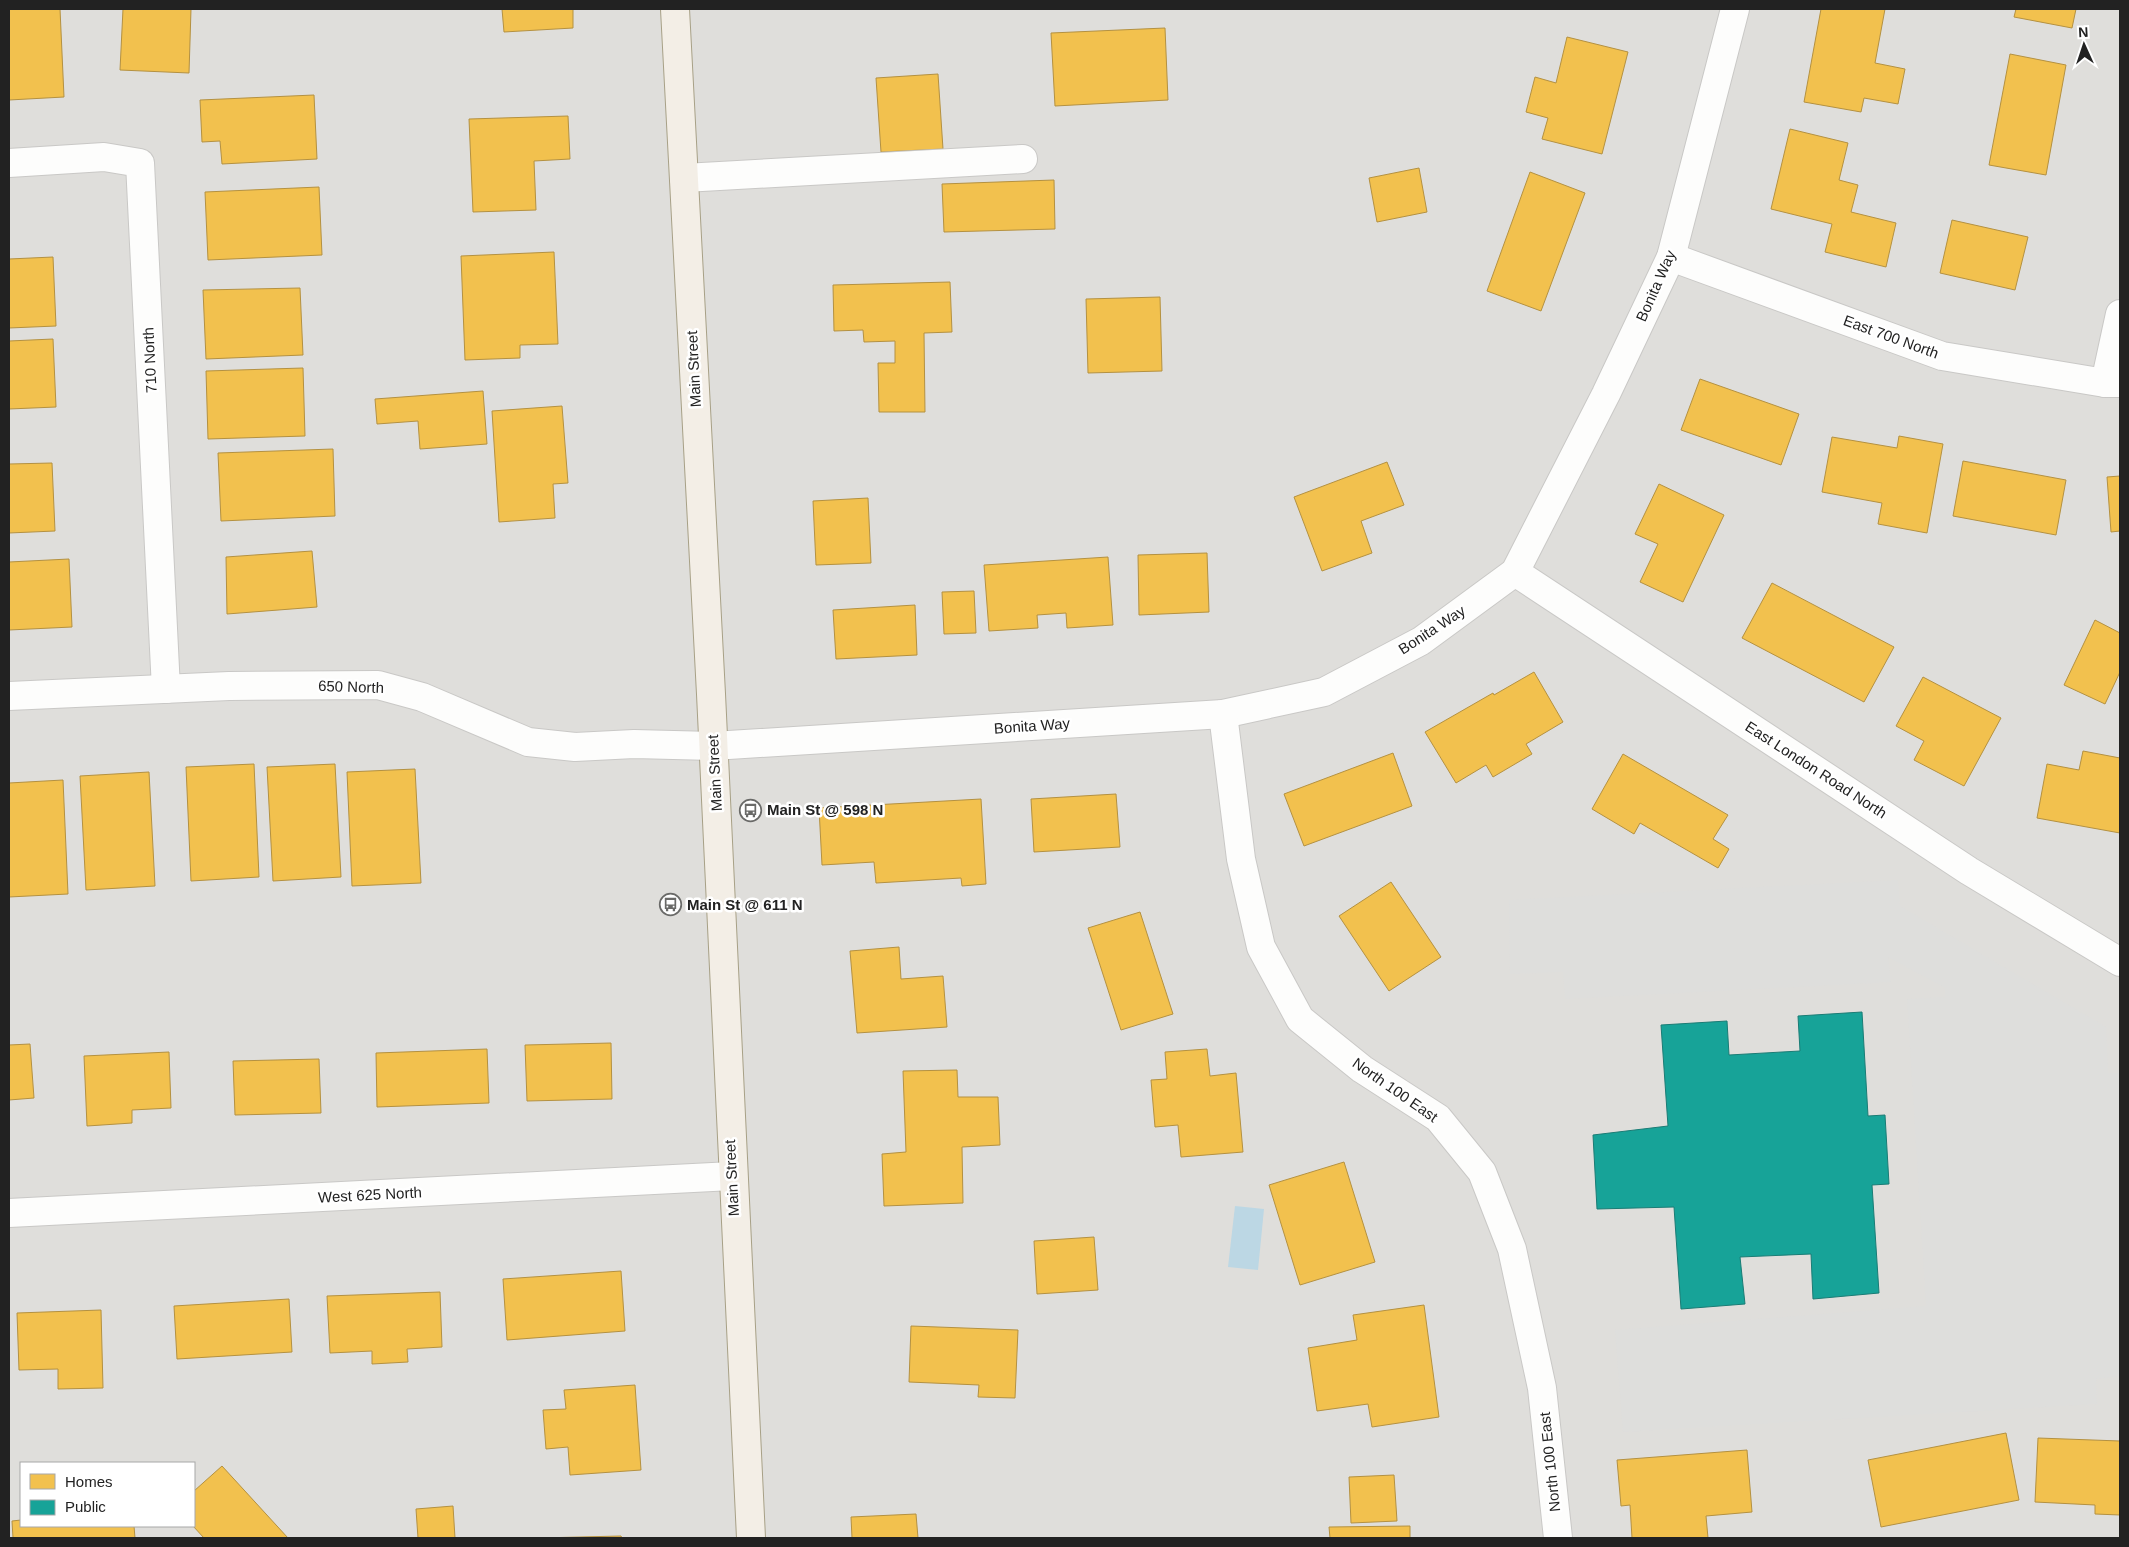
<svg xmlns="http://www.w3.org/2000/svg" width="2129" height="1547" viewBox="0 0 2129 1547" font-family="Arial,sans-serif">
  <rect width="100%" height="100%" fill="#f0efea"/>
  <!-- residential -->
  <path fill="#dfdedb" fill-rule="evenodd" d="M9 9H2120V1538H9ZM21 1463H194V1526H21Z"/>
  <!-- religious -->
  <path fill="#dededc" d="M1898 880 1900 906 2106 1027 2108 1073H2120V1376L2096 1379 2097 1404 1623 1432 1615 1330 1926 1306 1907 999 1945 997V988L1888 957 1891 982 1565 999 1563 972 1510 974 1509 900Z"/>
  <!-- water -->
  <path fill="#bcd7e4" d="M1235 1206 1264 1209 1258 1270 1228 1267Z"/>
  <!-- homes -->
  <g fill="#f2c14e" stroke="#b49141">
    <path d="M9 9H60L64 97 9 100Z"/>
    <path d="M123 9H191L189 73 120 70Z"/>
    <path d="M502 9H573V28L504 32Z"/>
    <path d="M1821 9H1885L1875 63 1905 69 1898 104 1864 98 1861 112 1804 102Z"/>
    <path d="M2016 9H2076L2072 28 2014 17Z"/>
    <path d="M1165 28 1168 100 1055 106 1051 33Z"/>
    <path d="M1567 37 1628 52 1602 154 1542 139 1548 118 1526 112 1535 77 1556 83Z"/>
    <path d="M2010 54 2066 65 2046 175 1989 165Z"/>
    <path d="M938 74 943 149 881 152 876 78Z"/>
    <path d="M314 95 317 159 222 164 220 141 202 142 200 100Z"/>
    <path d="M568 116 570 159 534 161 536 210 473 212 469 119Z"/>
    <path d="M1790 129 1848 143 1839 180 1858 185 1851 212 1896 223 1886 267 1825 252 1832 224 1771 209Z"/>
    <path d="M1419 168 1427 212 1377 222 1369 178Z"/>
    <path d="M1530 172 1585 193 1541 311 1487 291Z"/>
    <path d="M1054 180 1055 229 944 232 942 184Z"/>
    <path d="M319 187 322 255 208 260 205 192Z"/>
    <path d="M1952 220 2028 237 2015 290 1940 273Z"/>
    <path d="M554 252 558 344 520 345V358L465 360 461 256Z"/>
    <path d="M53 257 56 326 9 328V259Z"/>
    <path d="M950 282 952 332 924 333 925 412H879L878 363H895V341L864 342 863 330 834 331 833 285Z"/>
    <path d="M300 288 303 355 206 359 203 290Z"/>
    <path d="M1160 297 1162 371 1088 373 1086 299Z"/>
    <path d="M53 339 56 407 9 409V341Z"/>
    <path d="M303 368 305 436 208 439 206 371Z"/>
    <path d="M1700 379 1799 414 1781 465 1681 430Z"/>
    <path d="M483 391 487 444 420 449 418 421 377 424 375 399Z"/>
    <path d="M562 406 568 483 553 484 555 518 499 522 492 411Z"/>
    <path d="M1899 436 1943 444 1927 533 1878 524 1882 503 1822 492 1832 437 1897 448Z"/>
    <path d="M333 449 335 516 221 521 218 453Z"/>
    <path d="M1963 461 2066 480 2056 535 1953 516Z"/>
    <path d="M1387 462 1404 505 1361 521 1372 553 1322 571 1294 497Z"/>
    <path d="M52 463 55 531 9 533V464Z"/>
    <path d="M2120 476V531L2111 532 2107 477Z"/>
    <path d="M1659 484 1724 515 1683 602 1640 582 1658 544 1635 534Z"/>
    <path d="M868 498 871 563 816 565 813 501Z"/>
    <path d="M312 551 317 607 227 614 226 557Z"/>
    <path d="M1207 553 1209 612 1139 615 1138 555Z"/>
    <path d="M1108 557 1113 625 1067 628 1066 613 1037 615 1038 628 989 631 984 565Z"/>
    <path d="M69 559 72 627 9 630V562Z"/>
    <path d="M1772 583 1894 647 1864 702 1742 638Z"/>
    <path d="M974 591 976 633 944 634 942 592Z"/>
    <path d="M915 605 917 655 836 659 833 610Z"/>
    <path d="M2095 620 2120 633V672L2105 704 2064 685Z"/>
    <path d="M1534 672 1563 722 1526 744 1532 754 1493 777 1486 765 1456 783 1425 732 1493 693 1494 695Z"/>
    <path d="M1923 677 2001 718 1964 786 1914 760 1924 741 1896 726Z"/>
    <path d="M2083 751 2120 758V833L2037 818 2047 764 2079 770Z"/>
    <path d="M1393 753 1412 806 1304 846 1284 794Z"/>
    <path d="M1623 754 1728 815 1713 839 1729 849 1718 868 1640 823 1634 834 1592 809Z"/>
    <path d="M254 764 259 877 191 881 186 767Z"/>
    <path d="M335 764 341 877 273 881 267 767Z"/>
    <path d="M415 769 421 883 352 886 347 772Z"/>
    <path d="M149 772 155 886 86 890 80 776Z"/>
    <path d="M63 780 68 894 9 897V783Z"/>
    <path d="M1116 794 1120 847 1034 852 1031 799Z"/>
    <path d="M981 799 986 884 962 886 961 878 876 883 874 862 822 865 819 808Z"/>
    <path d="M1391 882 1441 957 1389 991 1339 916Z"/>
    <path d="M1140 912 1173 1014 1121 1030 1088 928Z"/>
    <path d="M899 947 901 979 943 976 947 1027 857 1033 850 951Z"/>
    <path d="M611 1043 612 1099 527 1101 525 1045Z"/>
    <path d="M30 1044 34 1098 9 1100V1045Z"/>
    <path d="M487 1049 489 1103 377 1107 376 1053Z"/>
    <path d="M1207 1049 1210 1076 1236 1073 1243 1152 1181 1157 1178 1125 1155 1127 1151 1080 1167 1079 1165 1052Z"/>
    <path d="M169 1052 171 1108 132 1110V1123L87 1126 84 1056Z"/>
    <path d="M319 1059 321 1113 235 1115 233 1061Z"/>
    <path d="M957 1070 958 1097H998L1000 1145 962 1147 963 1203 884 1206 882 1154 906 1152 903 1071Z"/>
    <path d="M1344 1162 1375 1262 1300 1285 1269 1185Z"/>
    <path d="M1094 1237 1098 1290 1037 1294 1034 1241Z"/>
    <path d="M621 1271 625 1331 507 1340 503 1279Z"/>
    <path d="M440 1292 442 1347 407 1349 408 1362 372 1364V1351L330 1353 327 1296Z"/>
    <path d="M289 1299 292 1352 177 1359 174 1306Z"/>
    <path d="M1424 1305 1439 1417 1372 1427 1368 1404 1317 1411 1308 1348 1357 1340 1353 1315Z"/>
    <path d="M101 1310 103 1388 58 1389V1369L19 1370 17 1313Z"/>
    <path d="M911 1326 1018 1330 1015 1398 978 1397 979 1385 909 1382Z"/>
    <path d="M635 1385 641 1470 570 1475 568 1447 546 1449 543 1410 566 1409 564 1390Z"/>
    <path d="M2006 1433 2019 1500 1881 1527 1868 1460Z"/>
    <path d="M2038 1438 2120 1441V1515L2095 1514V1505L2035 1502Z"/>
    <path d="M1747 1450 1752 1512 1706 1516 1708 1538H1632L1630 1505 1621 1506 1617 1460Z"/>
    <path d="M222 1466 288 1538H204L193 1526 194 1491Z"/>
    <path d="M1394 1475 1397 1521 1351 1523 1349 1477Z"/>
    <path d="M453 1506 455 1538H418L416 1509Z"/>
    <path d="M916 1514 918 1538H852L851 1517Z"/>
    <path d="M21 1520V1526H134L135 1538H13L12 1521Z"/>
    <path d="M1410 1526V1538H1330L1329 1527Z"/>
    <path d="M621 1536 622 1538H539Z"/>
  </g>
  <!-- public -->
  <path fill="#17a398" stroke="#1a7c75" d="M1862 1012 1868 1116 1885 1115 1889 1184 1872 1185 1879 1293 1813 1299 1811 1254 1740 1257 1745 1304 1681 1309 1674 1207 1597 1209 1593 1135 1668 1126 1661 1025 1727 1021 1729 1055 1800 1051 1798 1016Z"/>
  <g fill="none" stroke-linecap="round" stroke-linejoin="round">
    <defs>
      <g id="minor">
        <path d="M9 163 104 157 140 163 166 689"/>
        <path d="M684 178 1023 159"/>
        <path d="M1671 257 1942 356 2105 383H2120"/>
        <path d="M2105 383 2120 314"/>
        <path d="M1515 572 1969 871 2120 962"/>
        <path d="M9 696 229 686 378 685 422 697 528 742 575 747 634 744 713 746 1223 714 1324 692 1421 641 1515 572 1606 394 1671 257 1735 9"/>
        <path d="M1223 714 1241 859 1261 947 1300 1019 1362 1069 1438 1118 1482 1172 1512 1249 1542 1388 1558 1538"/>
        <path d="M9 1213 732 1176"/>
      </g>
      <path id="major" d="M675 9 711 694 751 1538"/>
    </defs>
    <!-- minor casing -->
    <use href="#minor" stroke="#c9c8c6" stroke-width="30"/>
    <!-- major casing -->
    <use href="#major" stroke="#a7a086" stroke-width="30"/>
    <!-- minor -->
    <use href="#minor" stroke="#fdfdfc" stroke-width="28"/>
    <!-- major -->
    <use href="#major" stroke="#f3eee6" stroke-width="28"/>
  </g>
  <!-- icons -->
  <defs>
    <symbol id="bus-ring" viewBox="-11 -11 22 22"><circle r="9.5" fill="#fff" stroke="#6a6a68" stroke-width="1.5"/><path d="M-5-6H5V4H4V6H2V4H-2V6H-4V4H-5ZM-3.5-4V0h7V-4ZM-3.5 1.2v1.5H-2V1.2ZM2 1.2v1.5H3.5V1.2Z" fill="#6a6a68"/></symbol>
  </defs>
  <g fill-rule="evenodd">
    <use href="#bus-ring" x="738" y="798" width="25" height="25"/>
    <use href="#bus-ring" x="658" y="892" width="25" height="25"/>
  </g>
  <g text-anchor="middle" stroke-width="5" stroke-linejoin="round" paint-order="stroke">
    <!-- street labels -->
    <g font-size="15" fill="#222" stroke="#fff">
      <text transform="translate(1656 286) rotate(-66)" y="5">Bonita Way</text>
      <text transform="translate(1891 337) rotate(20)" y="5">East 700 North</text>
      <text transform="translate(150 360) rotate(-93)" y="5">710 North</text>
      <text transform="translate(694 369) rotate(-93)" y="5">Main Street</text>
      <text transform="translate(1432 630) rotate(-33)" y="5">Bonita Way</text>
      <text transform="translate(351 687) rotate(2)" y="5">650 North</text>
      <text transform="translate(1032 726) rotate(-4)" y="5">Bonita Way</text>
      <text transform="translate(1816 770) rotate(33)" y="5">East London Road North</text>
      <text transform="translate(715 773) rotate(-93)" y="5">Main Street</text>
      <text transform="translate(1395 1090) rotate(35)" y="5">North 100 East</text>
      <text transform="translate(732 1178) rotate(-93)" y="5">Main Street</text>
      <text transform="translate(370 1195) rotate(-3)" y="5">West 625 North</text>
      <text transform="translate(1550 1462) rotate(-96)" y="5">North 100 East</text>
    </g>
    <!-- poi labels -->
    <g font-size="15" font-weight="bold" fill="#222" stroke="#fff" text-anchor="start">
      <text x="767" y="815">Main St @ 598 N</text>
      <text x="687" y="910">Main St @ 611 N</text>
    </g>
  </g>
  <!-- border -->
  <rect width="2129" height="1547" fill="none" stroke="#222222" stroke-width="20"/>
  <!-- legend -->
  <rect x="20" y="1462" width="175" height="65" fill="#ffffff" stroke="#a7a7a7"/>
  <rect x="30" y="1474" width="25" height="15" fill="#f2c14e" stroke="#a7a7a7"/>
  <text x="65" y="1487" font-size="15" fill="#222222">Homes</text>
  <rect x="30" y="1500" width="25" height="15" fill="#17a398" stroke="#a7a7a7"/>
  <text x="65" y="1512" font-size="15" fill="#222222">Public</text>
  <!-- north arrow -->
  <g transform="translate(2084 45) rotate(357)" stroke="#ffffff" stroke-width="4" paint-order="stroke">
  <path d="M0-4L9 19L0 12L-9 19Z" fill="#222222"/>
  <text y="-8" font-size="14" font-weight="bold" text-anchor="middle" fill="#222222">N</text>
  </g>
</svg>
